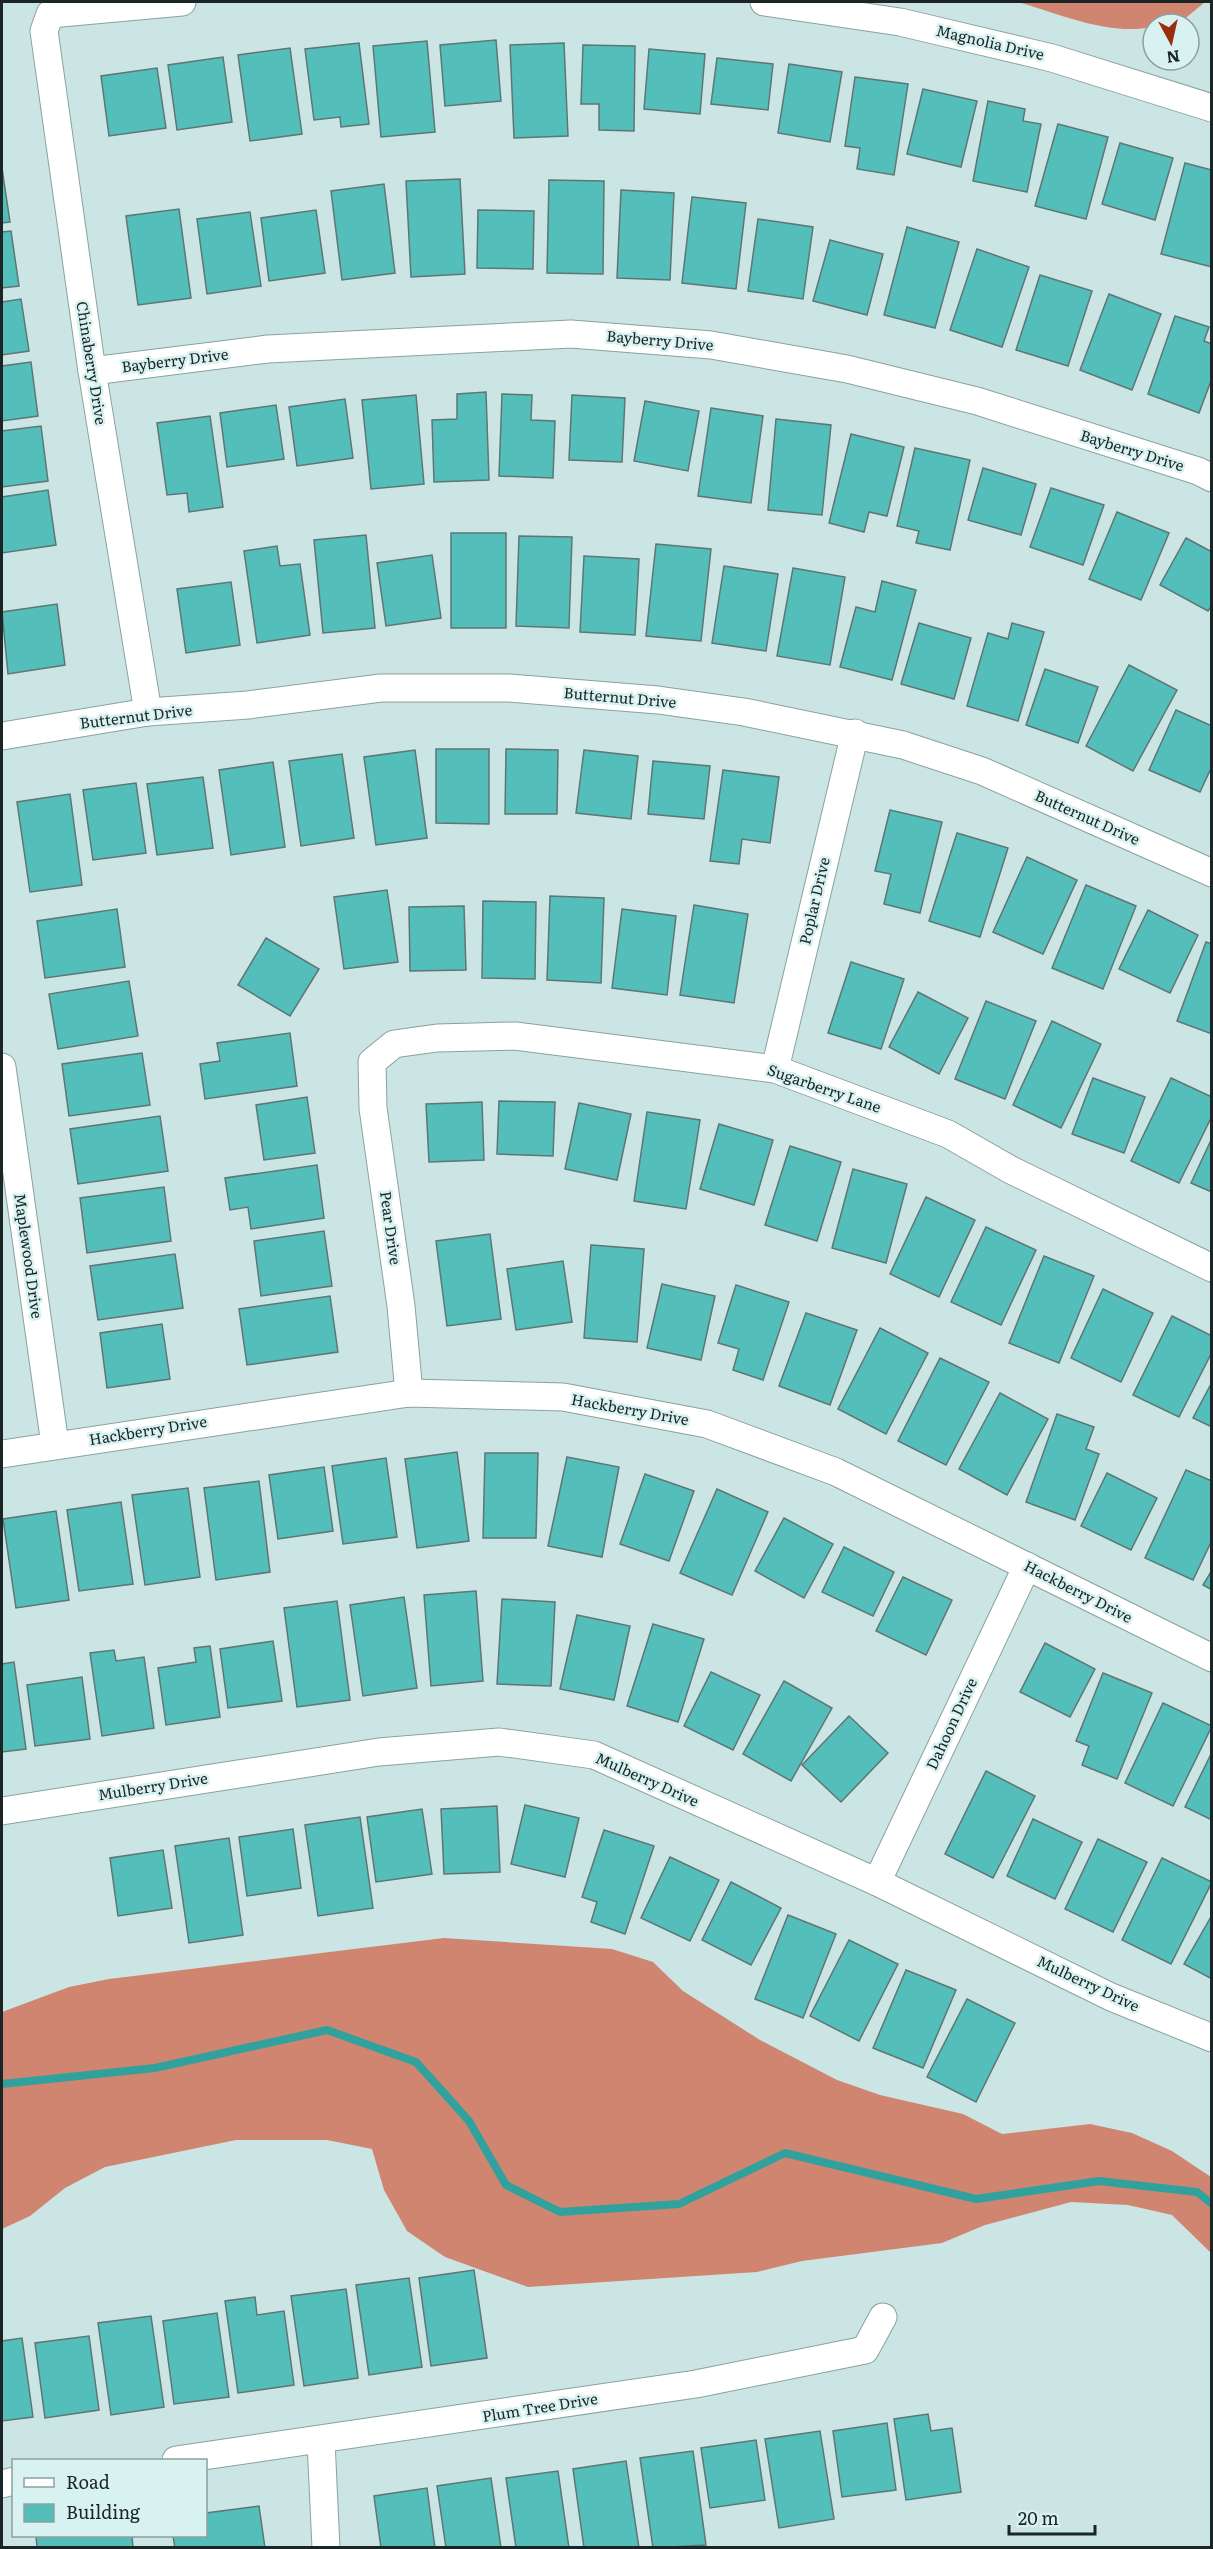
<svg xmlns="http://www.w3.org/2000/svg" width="1213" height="2549" viewBox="0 0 1213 2549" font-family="Literata,serif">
  <rect width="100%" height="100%" fill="#cbe5e4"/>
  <!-- forest -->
  <g fill="#d08571">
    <path d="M1018 2H1205L1182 21 1153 24V27C1108 36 1060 14 1018 2Z"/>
    <path d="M444 1938 612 1949 653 1962 683 1991 760 2040 837 2080 880 2095 963 2114 1002 2134 1090 2124 1132 2133 1172 2151 1211 2177V2253L1172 2215 1128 2205 1071 2202 985 2225 942 2243 802 2261 757 2272 528 2287 445 2257 407 2231 384 2190 372 2149 327 2140H236L105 2167 65 2188 30 2216 2 2229V2012L69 1987 109 1979Z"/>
  </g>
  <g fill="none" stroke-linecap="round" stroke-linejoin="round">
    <!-- stream -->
    <path stroke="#31a19d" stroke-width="8" d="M2 2084 155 2068 327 2030 416 2062 469 2121 506 2185 560 2212 679 2204 785 2153 976 2199 1099 2181 1197 2192 1212 2204"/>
  </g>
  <!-- building -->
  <g fill="#54bebb" stroke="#5e7674" stroke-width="1.5">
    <path d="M496 40 501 101 445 106 440 45Z"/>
    <path d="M427 41 435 132 381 137 373 46Z"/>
    <path d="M359 43 369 124 341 127 340 117 314 120 305 49Z"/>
    <path d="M564 43 568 136 514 138 510 45Z"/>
    <path d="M583 45 635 46 634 131 599 130V104H581Z"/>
    <path d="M290 48 302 134 250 141 238 55Z"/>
    <path d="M649 49 705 54 700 114 644 109Z"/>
    <path d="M223 57 232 122 177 130 168 65Z"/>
    <path d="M717 58 773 64 768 110 711 104Z"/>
    <path d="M789 64 842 72 830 142 778 133Z"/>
    <path d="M157 68 166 128 109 136 101 76Z"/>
    <path d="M855 77 908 84 894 175 857 169 860 148 845 146Z"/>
    <path d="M923 89 977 101 961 167 907 154Z"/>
    <path d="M988 101 1025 109 1023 121 1041 124 1027 192 973 181Z"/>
    <path d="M1058 124 1108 137 1086 219 1035 206Z"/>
    <path d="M1120 143 1173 158 1155 220 1102 204Z"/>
    <path d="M1185 163 1212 170V267L1161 254Z"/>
    <path d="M2 168 10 222 2 223Z"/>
    <path d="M460 179 465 274 411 277 406 181Z"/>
    <path d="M549 180 604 181 603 274 547 273Z"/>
    <path d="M384 184 395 273 342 280 331 191Z"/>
    <path d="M621 190 674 193 670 280 617 278Z"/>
    <path d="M692 197 746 203 736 289 682 283Z"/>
    <path d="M179 209 191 298 138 305 126 216Z"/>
    <path d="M316 210 325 273 269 281 261 218Z"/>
    <path d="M478 210 534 211 533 269 477 268Z"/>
    <path d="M250 212 261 286 207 294 197 219Z"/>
    <path d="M758 219 813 227 803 299 748 291Z"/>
    <path d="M907 227 959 242 935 328 884 315Z"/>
    <path d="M11 231 19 286 2 288V232Z"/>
    <path d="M830 240 883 254 867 315 813 301Z"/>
    <path d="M977 249 1029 267 1002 347 950 330Z"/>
    <path d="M1040 275 1092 291 1068 366 1016 350Z"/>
    <path d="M1109 294 1161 314 1132 390 1080 370Z"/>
    <path d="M21 299 29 351 2 355V302Z"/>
    <path d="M1175 316 1209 327 1204 341 1212 344V378L1199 413 1148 394Z"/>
    <path d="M31 362 38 416 2 421V366Z"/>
    <path d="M486 392 489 480 434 482 432 420 457 419V394Z"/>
    <path d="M502 394 532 395 531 420 555 421 553 478 499 476Z"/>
    <path d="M416 395 424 484 371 489 362 400Z"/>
    <path d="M572 395 625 398 622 462 569 460Z"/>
    <path d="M345 399 353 458 297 466 289 407Z"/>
    <path d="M645 401 699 411 688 471 634 461Z"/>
    <path d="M276 405 284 459 227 467 220 413Z"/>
    <path d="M711 408 763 416 751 503 698 496Z"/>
    <path d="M210 416 223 507 189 512 187 493 167 495 157 423Z"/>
    <path d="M776 419 831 425 822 515 768 510Z"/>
    <path d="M41 426 48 481 2 487V431Z"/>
    <path d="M851 434 904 447 887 516 869 512 864 532 829 523Z"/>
    <path d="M915 448 970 460 950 550 916 543 919 531 897 526Z"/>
    <path d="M983 468 1036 484 1021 535 968 520Z"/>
    <path d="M1051 488 1104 505 1083 565 1030 547Z"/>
    <path d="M48 490 56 545 2 553V497Z"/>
    <path d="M1117 512 1169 533 1141 600 1089 579Z"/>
    <rect x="451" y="533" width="55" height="95"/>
    <path d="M366 535 375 628 323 633 314 540Z"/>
    <path d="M519 536 572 537 569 628 516 626Z"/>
    <path d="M1186 538 1212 552V605L1208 611 1160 585Z"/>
    <path d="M656 544 711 549 701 641 646 636Z"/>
    <path d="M277 546 280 566 300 564 310 635 257 643 244 551Z"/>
    <path d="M432 555 441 618 386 626 377 563Z"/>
    <path d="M584 556 639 559 635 635 580 632Z"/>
    <path d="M724 566 778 574 766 651 712 643Z"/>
    <path d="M793 568 845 577 830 665 777 656Z"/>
    <path d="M882 581 916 590 892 680 840 667 856 607 875 612Z"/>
    <path d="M231 582 240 645 186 653 177 589Z"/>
    <path d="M57 604 65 665 8 674 2 612Z"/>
    <path d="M919 623 971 638 954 699 901 684Z"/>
    <path d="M1012 623 1044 632 1018 721 967 706 988 633 1008 639Z"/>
    <path d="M1129 665 1177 690 1133 771 1086 746Z"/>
    <path d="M1045 669 1098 687 1078 743 1026 725Z"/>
    <path d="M1176 710 1212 726V766L1200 792 1149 770Z"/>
    <path d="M436 749H489V824L436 823Z"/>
    <path d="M506 749 558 750 557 814H505Z"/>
    <path d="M415 750 427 838 376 845 364 757Z"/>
    <path d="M584 750 638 756 631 819 576 813Z"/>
    <path d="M342 754 354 838 301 846 289 761Z"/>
    <path d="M653 761 710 766 704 819 648 814Z"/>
    <path d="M273 762 285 847 231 855 219 770Z"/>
    <path d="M723 770 779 777 770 843 742 839 739 864 710 861Z"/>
    <path d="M203 777 213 848 157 855 147 784Z"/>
    <path d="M136 783 146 853 93 860 83 790Z"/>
    <path d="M70 794 82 885 30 892 17 802Z"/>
    <path d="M890 810 942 822 920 913 884 904 891 874 875 871Z"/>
    <path d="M957 833 1008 848 980 937 929 921Z"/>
    <path d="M1027 857 1077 880 1043 954 993 932Z"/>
    <path d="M1086 885 1136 906 1103 989 1052 968Z"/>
    <path d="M387 890 398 962 344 969 334 897Z"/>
    <path d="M550 896 604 898 601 983 547 980Z"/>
    <path d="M483 901 536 902 535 979 482 978Z"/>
    <path d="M694 905 748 914 734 1003 680 995Z"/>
    <path d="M464 906 466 970 410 971 409 907Z"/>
    <path d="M117 909 125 967 45 978 37 921Z"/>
    <path d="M622 909 676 916 667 995 612 988Z"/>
    <path d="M1148 910 1198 935 1170 993 1119 969Z"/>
    <path d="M266 938 319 969 290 1016 238 985Z"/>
    <path d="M1206 942 1212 944V1034L1177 1021Z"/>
    <path d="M851 962 904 979 881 1049 828 1033Z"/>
    <path d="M129 981 138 1036 58 1049 49 994Z"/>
    <path d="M918 992 968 1018 939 1074 889 1047Z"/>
    <path d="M986 1001 1036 1021 1005 1099 955 1079Z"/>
    <path d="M1052 1021 1101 1044 1061 1128 1013 1105Z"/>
    <path d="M290 1033 297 1086 205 1099 200 1064 220 1061 217 1043Z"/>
    <path d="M142 1053 150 1105 69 1116 62 1064Z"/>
    <path d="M1093 1078 1145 1097 1124 1153 1072 1134Z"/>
    <path d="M1171 1078 1212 1097V1116L1179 1183 1131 1161Z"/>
    <path d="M307 1097 315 1153 264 1160 256 1105Z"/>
    <path d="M499 1101 555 1102 553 1156 497 1154Z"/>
    <path d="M482 1102 484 1160 429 1162 426 1104Z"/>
    <path d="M579 1103 631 1114 617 1180 565 1169Z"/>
    <path d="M647 1112 700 1120 686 1209 634 1201Z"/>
    <path d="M160 1116 168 1171 78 1184 70 1129Z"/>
    <path d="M719 1124 773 1140 754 1205 700 1189Z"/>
    <path d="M1212 1138V1192L1191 1183Z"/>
    <path d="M790 1146 841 1162 817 1241 765 1225Z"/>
    <path d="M317 1165 324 1218 251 1229 248 1207 230 1210 225 1178Z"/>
    <path d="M853 1169 907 1184 886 1263 832 1248Z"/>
    <path d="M164 1187 171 1241 87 1253 80 1198Z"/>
    <path d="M926 1197 975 1220 939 1297 890 1274Z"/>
    <path d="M986 1227 1036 1250 1001 1325 951 1302Z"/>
    <path d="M324 1231 332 1286 261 1296 254 1241Z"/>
    <path d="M490 1234 501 1319 447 1326 436 1241Z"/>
    <path d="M591 1245 644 1249 637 1342 584 1338Z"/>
    <path d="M175 1254 183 1308 98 1320 90 1266Z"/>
    <path d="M1044 1256 1094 1276 1059 1363 1009 1343Z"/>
    <path d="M563 1261 572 1322 516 1330 507 1269Z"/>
    <path d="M662 1284 715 1296 701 1360 647 1348Z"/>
    <path d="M736 1285 789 1302 763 1380 733 1370 739 1349 718 1343Z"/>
    <path d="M1103 1289 1153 1313 1121 1382 1071 1358Z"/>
    <path d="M330 1296 338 1352 247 1365 239 1309Z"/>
    <path d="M806 1313 857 1330 830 1405 779 1386Z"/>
    <path d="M1172 1316 1212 1336V1352L1179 1417 1133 1395Z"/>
    <path d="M162 1324 170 1379 107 1388 100 1333Z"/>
    <path d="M880 1328 928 1353 886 1434 838 1409Z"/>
    <path d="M940 1358 989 1382 946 1465 898 1441Z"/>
    <path d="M1212 1382V1427L1193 1418Z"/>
    <path d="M1000 1393 1048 1419 1007 1495 959 1469Z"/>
    <path d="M1057 1414 1094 1427 1086 1449 1099 1454 1075 1520 1026 1502Z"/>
    <path d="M457 1452 469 1541 417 1548 405 1459Z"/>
    <path d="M485 1453H538L536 1538H483Z"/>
    <path d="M567 1457 619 1467 602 1557 548 1546Z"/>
    <path d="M386 1458 397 1537 343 1544 332 1466Z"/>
    <path d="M324 1467 333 1531 278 1539 269 1475Z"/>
    <path d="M1186 1470 1212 1481V1540L1193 1580 1145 1558Z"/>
    <path d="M1107 1473 1157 1498 1131 1550 1081 1526Z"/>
    <path d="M645 1474 694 1491 669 1561 620 1544Z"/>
    <path d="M259 1481 270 1572 216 1580 204 1488Z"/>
    <path d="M188 1488 200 1577 145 1585 132 1495Z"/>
    <path d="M717 1489 768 1512 732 1595 680 1573Z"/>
    <path d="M121 1502 133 1584 79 1591 67 1510Z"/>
    <path d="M56 1511 69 1600 16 1608 3 1519Z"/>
    <path d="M784 1518 833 1544 804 1598 755 1571Z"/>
    <path d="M844 1547 894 1572 873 1616 822 1592Z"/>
    <path d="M1212 1570V1590L1203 1585Z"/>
    <path d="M903 1577 952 1600 926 1655 876 1631Z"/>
    <path d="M476 1591 483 1681 431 1686 424 1595Z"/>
    <path d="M404 1597 417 1688 363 1696 350 1605Z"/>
    <path d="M502 1599 555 1602 551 1686 497 1684Z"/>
    <path d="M337 1601 350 1700 297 1707 284 1608Z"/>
    <path d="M577 1615 630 1626 614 1700 560 1689Z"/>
    <path d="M653 1624 704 1639 678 1722 627 1706Z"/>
    <path d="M273 1641 282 1701 228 1708 220 1649Z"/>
    <path d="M1045 1643 1095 1669 1070 1717 1020 1692Z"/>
    <path d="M210 1646 220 1717 166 1725 158 1668 196 1662 194 1648Z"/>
    <path d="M114 1650 116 1661 144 1657 154 1728 102 1736 90 1653Z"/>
    <path d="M14 1662 26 1749 2 1752V1664Z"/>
    <path d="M711 1672 760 1695 733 1750 684 1726Z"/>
    <path d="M1103 1673 1152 1693 1117 1779 1082 1765 1089 1746 1076 1741Z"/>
    <path d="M82 1677 90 1739 35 1746 27 1685Z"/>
    <path d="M784 1681 832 1708 791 1781 743 1754Z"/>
    <path d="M1163 1703 1212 1726 1173 1806 1125 1783Z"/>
    <path d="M849 1716 888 1753 841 1802 802 1765Z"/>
    <path d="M1212 1752V1820L1185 1807Z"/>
    <path d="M986 1771 1035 1796 993 1878 945 1854Z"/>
    <path d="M525 1805 579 1818 565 1877 511 1864Z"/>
    <path d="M497 1806 500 1872 444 1874 441 1809Z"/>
    <path d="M422 1809 432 1874 376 1882 367 1817Z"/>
    <path d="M360 1817 373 1908 318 1916 305 1825Z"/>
    <path d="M1033 1819 1082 1842 1055 1899 1007 1876Z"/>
    <path d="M293 1829 301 1888 247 1896 239 1837Z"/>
    <path d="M604 1830 654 1846 625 1934 591 1922 597 1902 582 1897Z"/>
    <path d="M229 1838 243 1935 189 1943 175 1846Z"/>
    <path d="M1098 1839 1147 1862 1113 1932 1065 1909Z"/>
    <path d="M163 1850 172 1908 118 1916 110 1858Z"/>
    <path d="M670 1857 719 1880 690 1941 641 1918Z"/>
    <path d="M1162 1858 1212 1882 1171 1964 1122 1940Z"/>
    <path d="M731 1882 781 1908 751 1965 702 1940Z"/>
    <path d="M788 1915 836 1934 803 2018 755 1999Z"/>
    <path d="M1212 1915V1979L1184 1964Z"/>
    <path d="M849 1940 898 1964 859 2041 810 2016Z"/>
    <path d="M906 1970 956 1990 923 2068 873 2048Z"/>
    <path d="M967 1999 1015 2023 976 2102 927 2077Z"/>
    <path d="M474 2270 487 2358 431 2366 419 2278Z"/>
    <path d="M409 2278 422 2367 369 2375 356 2285Z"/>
    <path d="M346 2289 358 2378 304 2386 291 2296Z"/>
    <path d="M255 2297 257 2315 284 2311 294 2385 238 2393 225 2301Z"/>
    <path d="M217 2313 229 2397 174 2404 163 2321Z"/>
    <path d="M151 2316 164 2407 111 2415 98 2323Z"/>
    <path d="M89 2336 99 2410 45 2418 35 2343Z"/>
    <path d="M22 2338 33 2417 2 2421V2341Z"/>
    <path d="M928 2414 931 2431 952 2428 961 2492 906 2500 894 2419Z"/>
    <path d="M887 2423 896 2490 842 2497 833 2431Z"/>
    <path d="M820 2431 834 2519 779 2528 765 2439Z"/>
    <path d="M756 2440 765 2500 710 2508 701 2448Z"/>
    <path d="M693 2451 706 2545 653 2548 640 2458Z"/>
    <path d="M626 2461 639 2548H584L573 2469Z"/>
    <path d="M558 2471 569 2548H516L506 2478Z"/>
    <path d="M491 2478 501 2548H446L437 2486Z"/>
    <path d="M427 2488 435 2548H381L374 2496Z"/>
    <path d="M259 2506 265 2548H175L173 2536H206V2513Z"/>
    <path d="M36 2536H132L133 2548H37Z"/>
  </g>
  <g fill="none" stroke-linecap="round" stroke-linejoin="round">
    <defs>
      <g id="minor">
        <path d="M764 2 900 22 1052 58 1212 108"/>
        <path d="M92 371 268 349 571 334 711 345 847 369 977 401 1198 471 1212 478"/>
        <path d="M148 712 92 371 44 31 50 14 182 2"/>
        <path d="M2 736 148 712 248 705 381 688H509L658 700 744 712 903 745 982 771 1212 873"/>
        <path d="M2 1067 55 1445"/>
        <path d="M775 1069 855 733"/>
        <path d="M409 1393 401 1306 373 1108 372 1062 394 1044 437 1038 515 1036 775 1069 948 1134 1011 1170 1212 1268"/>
        <path d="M2 1454 409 1393 563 1397 707 1424 836 1472 1212 1658"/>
        <path d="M2 1811 379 1752 499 1742 594 1755 877 1882 1111 1997 1212 2038"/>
        <path d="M877 1882 1027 1566"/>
        <path d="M321 2441 326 2548"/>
        <path d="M176 2460 696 2384 865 2350 883 2317"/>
        <path d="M2 2484 14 2481"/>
      </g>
    </defs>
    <!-- minor casing -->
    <use href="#minor" stroke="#89a2a0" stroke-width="29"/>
    <!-- minor -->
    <use href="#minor" stroke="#fff" stroke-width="27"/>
  </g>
  <g text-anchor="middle" stroke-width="5" stroke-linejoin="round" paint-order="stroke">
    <!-- street labels -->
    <g font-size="15" fill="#1b2525" stroke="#d8f2f1">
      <text transform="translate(990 43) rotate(13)" y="5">Magnolia Drive</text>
      <text transform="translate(660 341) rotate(5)" y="5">Bayberry Drive</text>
      <text transform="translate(175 361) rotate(-7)" y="5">Bayberry Drive</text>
      <text transform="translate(91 363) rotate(81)" y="5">Chinaberry Drive</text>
      <text transform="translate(1132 451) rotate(17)" y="5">Bayberry Drive</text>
      <text transform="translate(620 698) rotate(5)" y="5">Butternut Drive</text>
      <text transform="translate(136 717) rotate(-7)" y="5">Butternut Drive</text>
      <text transform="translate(1087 818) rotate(24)" y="5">Butternut Drive</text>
      <text transform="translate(815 901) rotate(-77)" y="5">Poplar Drive</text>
      <text transform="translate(824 1089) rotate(19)" y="5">Sugarberry Lane</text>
      <text transform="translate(390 1228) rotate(82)" y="5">Pear Drive</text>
      <text transform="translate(28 1256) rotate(82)" y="5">Maplewood Drive</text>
      <text transform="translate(630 1410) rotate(10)" y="5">Hackberry Drive</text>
      <text transform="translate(148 1431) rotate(-9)" y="5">Hackberry Drive</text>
      <text transform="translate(1078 1592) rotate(27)" y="5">Hackberry Drive</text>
      <text transform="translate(952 1724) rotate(-65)" y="5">Dahoon Drive</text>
      <text transform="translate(647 1780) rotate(24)" y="5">Mulberry Drive</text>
      <text transform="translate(153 1787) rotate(-9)" y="5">Mulberry Drive</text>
      <text transform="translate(1088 1984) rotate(25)" y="5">Mulberry Drive</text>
      <text transform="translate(540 2408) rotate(-9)" y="5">Plum Tree Drive</text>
    </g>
  </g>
  <!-- border -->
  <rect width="1213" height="2549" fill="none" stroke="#1b2525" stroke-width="6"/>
  <!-- legend -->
  <rect x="12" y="2459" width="195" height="78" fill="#d8f2f1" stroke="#8ca09f" stroke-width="1.5"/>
  <rect x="24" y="2478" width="30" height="9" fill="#ffffff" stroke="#8ca09f" stroke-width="1.5"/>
  <text x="66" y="2489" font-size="18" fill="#1b2525">Road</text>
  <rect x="24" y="2504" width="30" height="18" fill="#54bebb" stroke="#8ca09f" stroke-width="1.5"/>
  <text x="66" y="2519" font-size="18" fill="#1b2525">Building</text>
  <!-- north arrow -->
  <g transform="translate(1171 42) rotate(172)"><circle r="28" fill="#d8f2f1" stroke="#8ca09f" stroke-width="1.5"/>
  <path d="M0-4.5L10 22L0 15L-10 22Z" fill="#983010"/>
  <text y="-9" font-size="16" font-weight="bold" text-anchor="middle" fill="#1b2525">N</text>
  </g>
  <!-- scale -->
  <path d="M1009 2525v9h86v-9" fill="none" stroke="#1b2525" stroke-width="3"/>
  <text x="1018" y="2525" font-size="18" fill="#1b2525" stroke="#d8f2f1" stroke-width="4.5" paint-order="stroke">20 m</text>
</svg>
